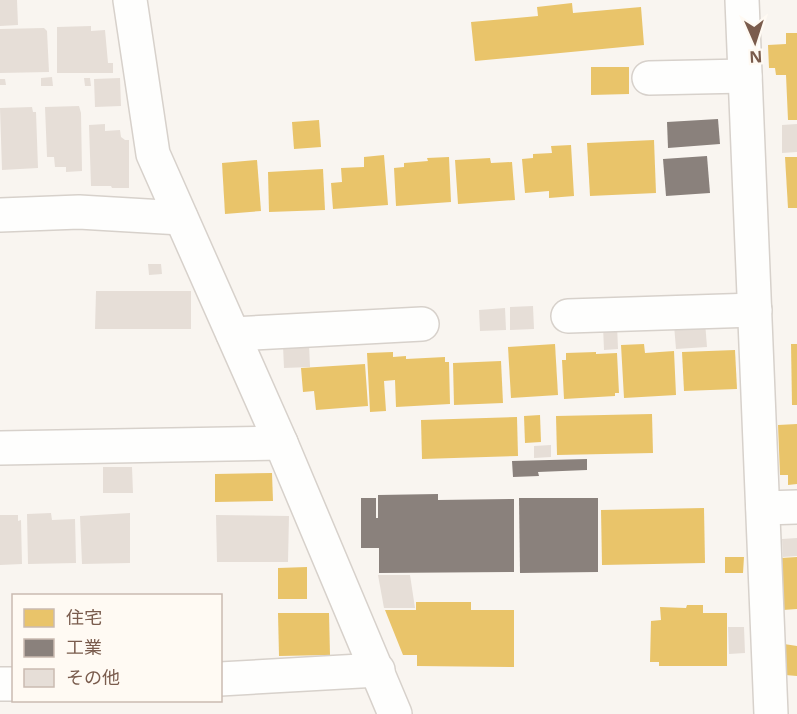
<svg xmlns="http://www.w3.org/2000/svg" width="797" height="714" viewBox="0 0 797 714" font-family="'Noto Sans','Noto Sans JP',sans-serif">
  <rect width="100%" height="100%" fill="#f9f5f0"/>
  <!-- homes -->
  <g fill="#e9c46a">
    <path d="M572 3 573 13 641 7 644 45 475 61 471 22 538 16 537 7Z"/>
    <path d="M786 33H797V120H788L786 75H776L775 68H769L768 45 786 44Z"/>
    <path d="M591 67H629V94L591 95Z"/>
    <path d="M319 120 321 147 294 149 292 122Z"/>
    <path d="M654 140 656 193 590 196 587 143Z"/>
    <path d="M571 145 574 196 549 198V191L525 193 522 159 533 158V154L552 153 551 146Z"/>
    <path d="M384 155 388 205 333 209 331 183 342 182 341 168 364 167V157Z"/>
    <path d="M449 157 451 202 396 206 394 168 404 167V163L428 161 427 158Z"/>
    <path d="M785 157H797V208H788Z"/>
    <path d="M490 158 491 163 512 162 515 200 458 204 455 160Z"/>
    <path d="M257 160 261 211 225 214 222 163Z"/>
    <path d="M323 169 325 210 269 212 268 172Z"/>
    <path d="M555 344 558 395 511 398 508 347Z"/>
    <path d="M644 344 645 353 674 351 676 395 624 398 621 345Z"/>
    <path d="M791 344H797V405H792Z"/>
    <path d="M735 350 737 389 684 391 682 352Z"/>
    <path d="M393 352V357L406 356V359L445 357V362H449L450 404 396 407 395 380 384 381 386 411 370 412 367 353Z"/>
    <path d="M596 352V354L617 353 619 393H615V396L564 399 562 360H566V353Z"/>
    <path d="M501 361 503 403 454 405 453 363Z"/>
    <path d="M365 364 368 406 316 410 314 391 303 392 301 368Z"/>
    <path d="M652 414 653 453 557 455 556 416Z"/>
    <path d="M540 415 541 442 525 443 524 416Z"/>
    <path d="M517 417 518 456 422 459 421 420Z"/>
    <path d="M797 424V484L788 485V475H780L778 425Z"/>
    <path d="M272 473 273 501 215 502V474Z"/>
    <path d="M704 508 705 563 602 565 601 510Z"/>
    <path d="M725 557H744L743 573H725Z"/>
    <path d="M797 557V609L783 610 781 558Z"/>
    <path d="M307 567V599H278V568Z"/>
    <path d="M416 602H471V610H514V667L417 666V655H403L385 610H416Z"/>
    <path d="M687 605H703V613H727V666H659V662H650L651 621 661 620 660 607 686 608Z"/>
    <path d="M278 613H329L330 655 279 656Z"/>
    <path d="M784 644 797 646V676L785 675Z"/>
  </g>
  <!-- industry -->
  <g fill="#8a817c">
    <path d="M718 119 720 144 668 148 667 122Z"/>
    <path d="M707 156 710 193 666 196 663 159Z"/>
    <path d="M587 459V470L538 472 539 476 513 477 512 461Z"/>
    <path d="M438 494V500L514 499V572L379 573V548H361V498H376V518H378V495Z"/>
    <path d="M519 498H598V572L520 573Z"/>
  </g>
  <!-- building -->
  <g fill="#e6ded7">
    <path d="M0 0H17L18 25 0 26Z"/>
    <path d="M91 26V31L105 30 108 63H113V73H57V27Z"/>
    <path d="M44 28 47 31 49 72 0 73V29Z"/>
    <path d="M52 77 53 86H41V78Z"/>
    <path d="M84 78H90L91 86H85Z"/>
    <path d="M120 78 121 106 95 107 94 79Z"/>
    <path d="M0 79H5L6 85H0Z"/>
    <path d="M79 106 81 113 82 171 66 172V167H55L54 157H47L45 107Z"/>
    <path d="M32 107 33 112H36L38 168 2 170 0 108Z"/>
    <path d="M105 124V131L120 130 121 137 125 140H129V188H112L111 186H91L89 125Z"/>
    <path d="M797 124V152L782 153V125Z"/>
    <path d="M148 264H161L162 274 149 275Z"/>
    <path d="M96 291H191V329H95Z"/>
    <path d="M533 306 534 329 510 330V307Z"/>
    <path d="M505 308 506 330 480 331 479 310Z"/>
    <path d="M705 322 707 347 676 349 674 325Z"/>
    <path d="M617 325 618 349 604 350 603 326Z"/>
    <path d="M309 344 310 367 284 368 283 346Z"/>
    <path d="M551 445V457L534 458V446Z"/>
    <path d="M103 467H132L133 493H103Z"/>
    <path d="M51 513 52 520 75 519 76 563 28 564 27 514Z"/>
    <path d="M130 513V563L82 564 80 516Z"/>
    <path d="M0 515H18V521L21 520 22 564 0 565Z"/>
    <path d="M216 515 289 516 288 562H217Z"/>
    <path d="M797 538V556L783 557 782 539Z"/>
    <path d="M378 575H410L415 608H384Z"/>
    <path d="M728 627H744L745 653 729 654Z"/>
  </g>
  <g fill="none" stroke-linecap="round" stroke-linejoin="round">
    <defs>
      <g id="street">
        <path d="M130 0 153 154 281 443 395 714"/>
        <path d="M742 0 771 714"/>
        <path d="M649 78 745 76"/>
        <path d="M0 215 79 212 181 218"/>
        <path d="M568 316 755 310"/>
        <path d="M233 334 422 324"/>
        <path d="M0 448 281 443"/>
        <path d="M763 508 797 507"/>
        <path d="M220 679 378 670"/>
        <path d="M0 684H14"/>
      </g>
    </defs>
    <!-- street casing -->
    <use href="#street" stroke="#d7d1cb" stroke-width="36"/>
    <!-- street -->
    <use href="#street" stroke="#fefefd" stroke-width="33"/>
  </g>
  <!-- legend -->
  <rect x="12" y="594" width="210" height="108" fill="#fffaf3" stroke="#cabbb1" stroke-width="1.5"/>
  <rect x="24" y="609" width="30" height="18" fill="#e9c46a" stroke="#cabbb1" stroke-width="1.5"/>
  <text x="66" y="624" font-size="18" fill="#7a5c4d">住宅</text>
  <rect x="24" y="639" width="30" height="18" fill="#8a817c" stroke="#cabbb1" stroke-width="1.5"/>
  <text x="66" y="654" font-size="18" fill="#7a5c4d">工業</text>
  <rect x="24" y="669" width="30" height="18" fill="#e6ded7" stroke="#cabbb1" stroke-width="1.5"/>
  <text x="66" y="684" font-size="18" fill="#7a5c4d">その他</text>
  <!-- north arrow -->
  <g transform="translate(755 42) rotate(177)" stroke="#fffaf3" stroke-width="4.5" paint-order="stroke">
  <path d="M0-4.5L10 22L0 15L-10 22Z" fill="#7a5c4d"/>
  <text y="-9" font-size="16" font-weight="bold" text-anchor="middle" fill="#7a5c4d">N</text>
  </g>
</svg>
